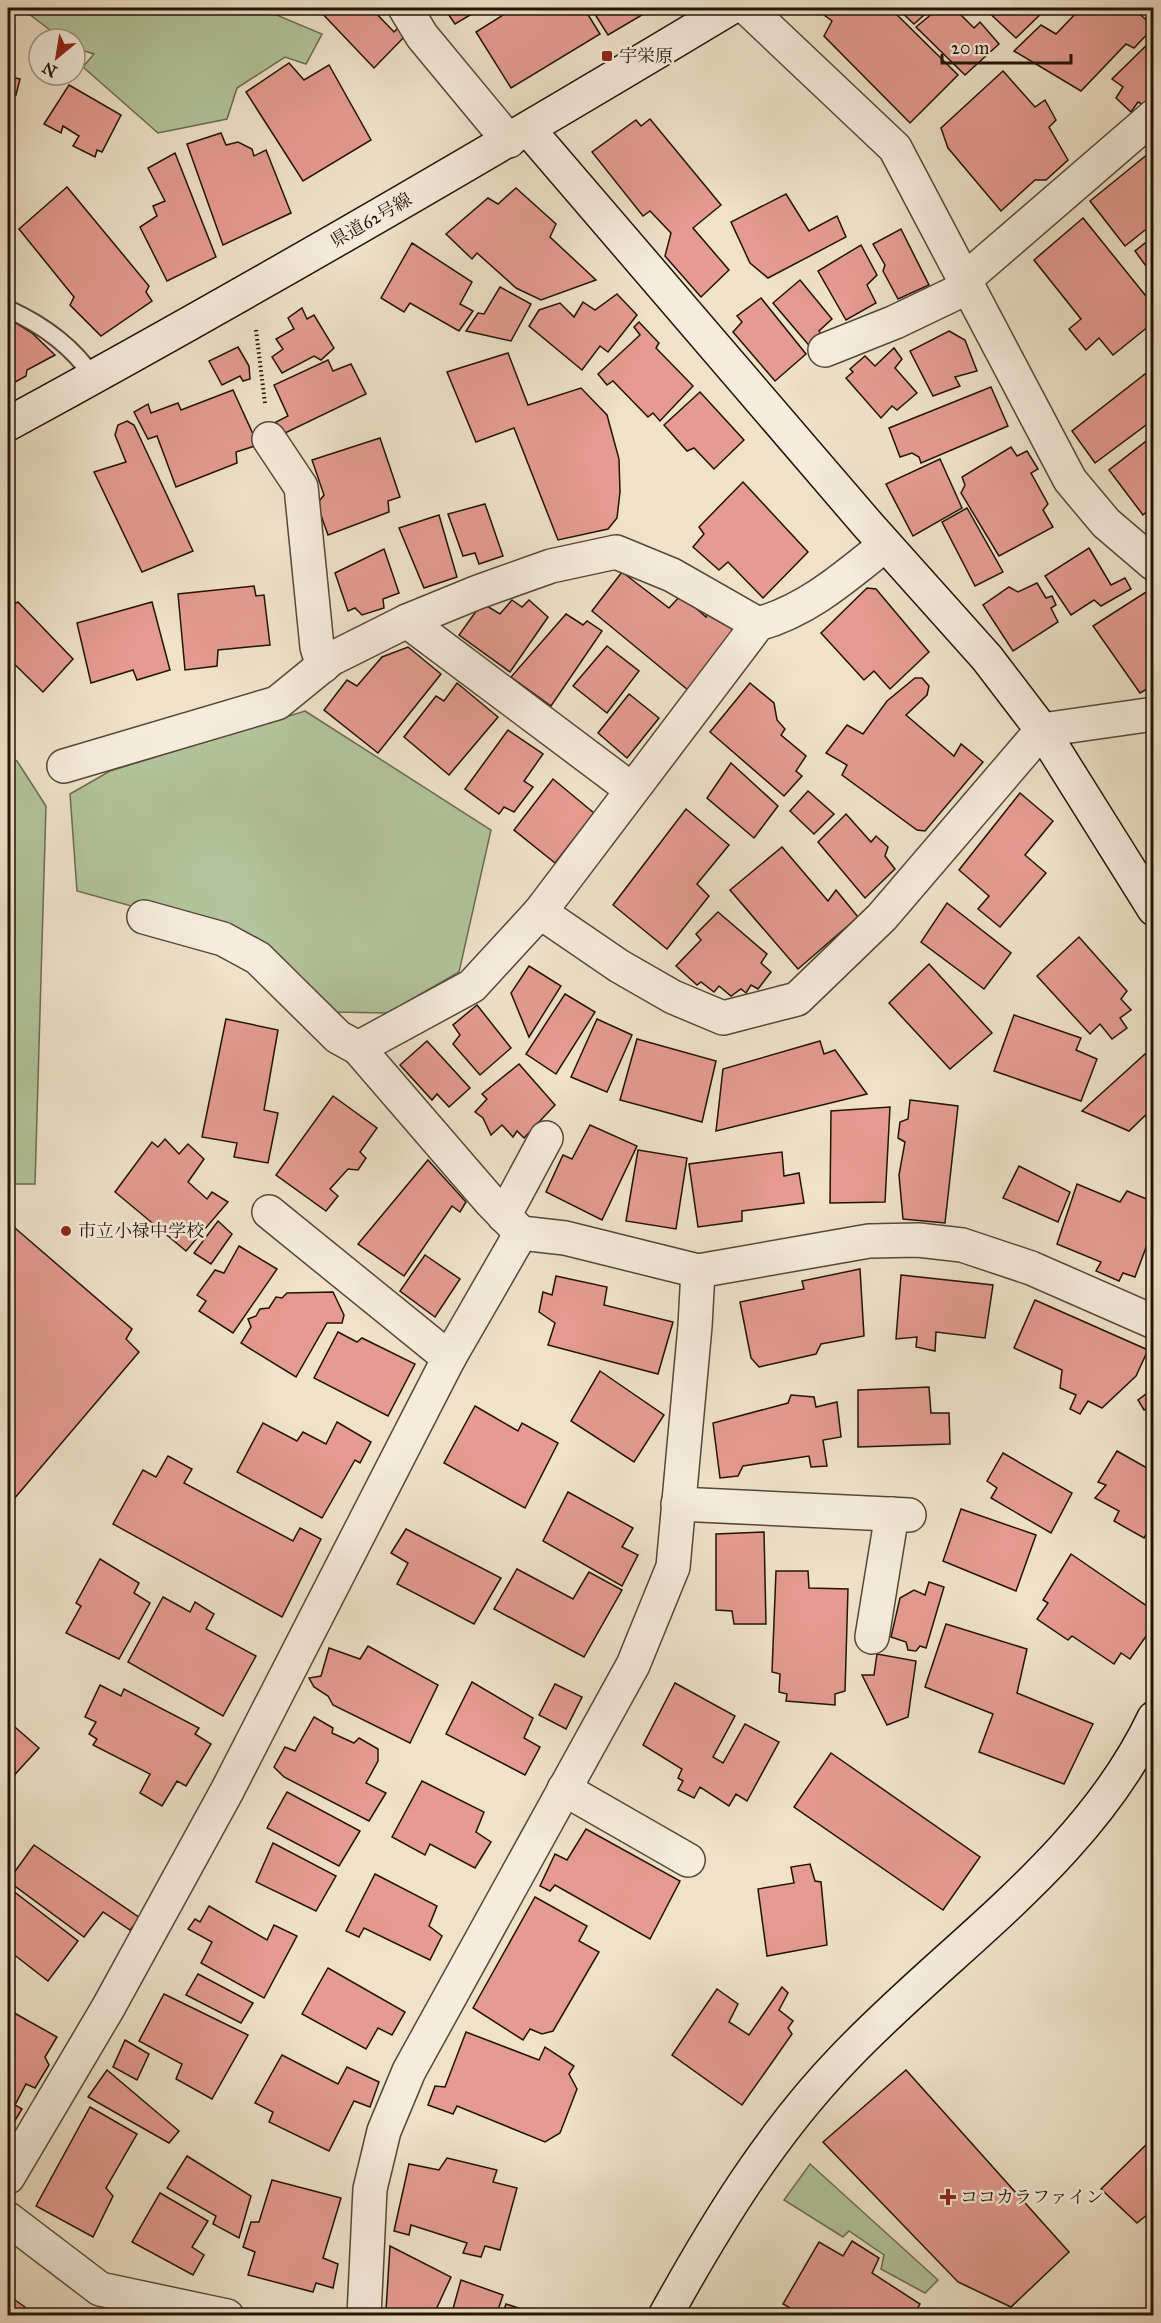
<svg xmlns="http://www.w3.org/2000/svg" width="1161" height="2323" viewBox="0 0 1161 2323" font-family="'IM FELL Great Primer','Noto Serif JP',serif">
  <rect width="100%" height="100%" fill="#efe2c9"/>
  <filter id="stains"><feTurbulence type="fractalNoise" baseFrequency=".00333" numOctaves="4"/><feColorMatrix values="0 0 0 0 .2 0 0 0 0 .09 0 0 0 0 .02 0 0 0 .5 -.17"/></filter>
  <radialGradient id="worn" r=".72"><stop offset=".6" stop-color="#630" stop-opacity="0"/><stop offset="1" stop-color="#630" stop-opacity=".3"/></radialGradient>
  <!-- green -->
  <g fill="#b2c49b" stroke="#6a6c51" stroke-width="1.5">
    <path d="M21 8H260L322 34 306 64 285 57 237 88 227 119 158 133 83 67 94 54 75 48V39H62Z"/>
    <path d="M305 711 491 830 459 972 388 1013 332 1012 258 941 77 891 70 794 110 771Z"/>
    <path d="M8 756 17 761 46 806 35 1184H8Z"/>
    <path d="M810 2164 938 2280 925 2293 881 2269 884 2255 849 2231 843 2237 784 2200Z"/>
  </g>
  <!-- building -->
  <g fill="#e49b91" stroke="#231307" stroke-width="1.5">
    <path d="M317 8H375L373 10 394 32 399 27 406 35 374 68Z"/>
    <path d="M444 8H482L455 24Z"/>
    <path d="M514 8H584L600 34 511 88 476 32Z"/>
    <path d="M591 8H647V12L608 35Z"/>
    <path d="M832 8H890L958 75 910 123 824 36 832 21 824 15Z"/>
    <path d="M897 8H932L914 24Z"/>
    <path d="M939 8H954L974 28 980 22 999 44 965 75 916 27Z"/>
    <path d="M984 8H1047L1016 38Z"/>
    <path d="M1081 8H1133L1154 27 1134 48 1126 44 1081 91 1014 51 1041 25 1056 34Z"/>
    <path d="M1154 38V98L1146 106 1138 102 1131 112 1116 98 1123 87 1112 79Z"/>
    <path d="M289 63 304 80 329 65 371 140 303 181 246 92Z"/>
    <path d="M1003 71 1035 107 1045 100 1056 120 1049 127 1068 160 1046 180H1035L1001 211 948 148 941 128Z"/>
    <path d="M8 76 20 79 16 95 8 93Z"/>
    <path d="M69 85 121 115 102 152 97 150 95 157 73 146 79 136 63 126 61 133 44 124Z"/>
    <path d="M650 119 721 205 693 228 729 270 701 297 665 256 671 233 650 211 643 216 592 152 636 120 641 126Z"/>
    <path d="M221 133 226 145 238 142 252 149 254 156 266 150 291 213 223 245 187 144Z"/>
    <path d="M1154 149V223L1125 246 1090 201Z"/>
    <path d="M175 153 216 257 167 281 140 227 157 216 153 206 165 201 148 168Z"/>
    <path d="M67 187 149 286 146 292 152 301 101 336 70 305 74 297 19 229Z"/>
    <path d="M516 188 556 224 550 237 596 280 541 300 516 288 477 253 472 259 446 234 488 198 498 204Z"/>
    <path d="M786 194 809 231 837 216 846 237 768 278 750 263 731 222Z"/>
    <path d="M1083 218 1154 306V322L1113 355 1099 338 1086 350 1069 329 1081 319 1034 260Z"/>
    <path d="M901 229 929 285 898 299 883 271 885 265 873 244Z"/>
    <path d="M1154 236V277L1135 251Z"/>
    <path d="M412 243 472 282 460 304 473 311 459 331 410 303 404 312 381 298Z"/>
    <path d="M861 245 877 275 867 285 876 303 846 320 818 271Z"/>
    <path d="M800 280 832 319 819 331 825 341 813 350 773 303Z"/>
    <path d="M500 287 531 304 511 341 466 331 478 313 484 314Z"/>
    <path d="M617 294 637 315 608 352 600 346 582 370 529 326 539 310 560 303 574 317 583 302 595 310Z"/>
    <path d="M761 298 806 354 775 381 733 332 742 322 737 316Z"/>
    <path d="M302 308 307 319 314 315 334 348 321 360 314 356 282 373 272 357 283 349 276 339 294 329 288 318Z"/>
    <path d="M8 322 16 323 32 333 55 355 27 370 26 376 8 386Z"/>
    <path d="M639 322 659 343 656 348 693 386 660 421 653 413 648 417 613 381 607 385 598 374 640 335 634 327Z"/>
    <path d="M949 331 965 340 977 371 955 377 960 386 933 396 910 351Z"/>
    <path d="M238 347 249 366 250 379 243 381 240 376 222 385 209 361Z"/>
    <path d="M894 348 902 359 895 368 917 393 897 410 892 406 881 418 846 378 853 372 850 369 865 356 875 366Z"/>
    <path d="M508 353 528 405 581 388 607 415 619 459 620 492 617 518 608 529 558 540 514 428 476 442 447 372Z"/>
    <path d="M328 360 333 371 351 364 366 394 283 434 276 422 288 416 274 385Z"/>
    <path d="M1154 367V419L1095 463 1072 431Z"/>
    <path d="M991 387 1008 426 921 463 919 457 912 453 900 457 889 428Z"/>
    <path d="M233 390 258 445 236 452 237 463 176 487 157 436 148 439 134 412 148 404 151 413 178 403 181 410Z"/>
    <path d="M700 392 744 440 714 469 694 448 687 451 664 425Z"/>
    <path d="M127 421 134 425 193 551 142 572 94 472 126 462 115 435 118 425Z"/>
    <path d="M1154 435V505L1143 515 1109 470Z"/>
    <path d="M380 438 400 497 388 501 389 512 328 535 317 504 324 495 312 460Z"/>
    <path d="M1011 447 1017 456 1027 451 1038 469 1031 473 1048 504 1043 510 1053 527 999 556 961 493 965 485 962 477Z"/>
    <path d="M940 459 962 508 913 536 886 484Z"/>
    <path d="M743 482 808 552 763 598 728 562 719 570 693 547 704 534 699 527Z"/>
    <path d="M485 504 503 556 479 564 475 553 463 556 448 514Z"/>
    <path d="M967 508 1003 572 975 586 942 522Z"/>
    <path d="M439 515 457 577 424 588 399 528Z"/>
    <path d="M1089 548 1111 585 1125 578 1131 589 1101 606 1094 600 1071 615 1045 576Z"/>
    <path d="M384 549 399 593 383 599 384 608 362 615 355 608 348 611 335 573Z"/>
    <path d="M622 572 669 608 681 595 706 617 710 609 735 628 688 690 592 611Z"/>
    <path d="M1037 583 1046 598 1052 596 1056 605 1051 608 1058 622 1013 651 983 605 1009 587 1018 592Z"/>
    <path d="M254 586 256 596 264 595 270 645 218 650 217 666 185 670 178 594Z"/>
    <path d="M867 588 876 589 929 652 890 689 874 671 864 680 821 633Z"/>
    <path d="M1146 592 1154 605V685L1140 693 1093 626Z"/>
    <path d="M512 600 522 607 529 600 548 617 510 672 459 635 482 603 500 614Z"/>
    <path d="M18 602 73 659 43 692 8 658V607Z"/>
    <path d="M152 602 170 670 137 680 133 670 91 683 77 623Z"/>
    <path d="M566 614 583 625 587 621 602 631 551 706 511 677Z"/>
    <path d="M607 646 639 671 607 713 573 686Z"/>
    <path d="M408 647 441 674 378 753 324 710 347 680 357 686 382 657Z"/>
    <path d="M915 678H922L929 686 927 695 906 715 954 756 961 744 983 762 925 831 917 830 842 775 847 765 826 753 847 725 863 734 887 701Z"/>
    <path d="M457 683 498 717 449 775 404 737 436 696 444 701Z"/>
    <path d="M750 683 774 703 777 720 785 729 781 735 806 756 796 771 802 776 784 796 710 732Z"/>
    <path d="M629 694 659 718 627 758 598 733Z"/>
    <path d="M508 730 543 754 524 781 533 787 514 812 504 807 499 814 465 789Z"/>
    <path d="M731 763 778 806 754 838 707 798Z"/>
    <path d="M553 779 594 813 555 863 514 830Z"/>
    <path d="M808 791 834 814 814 834 790 811Z"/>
    <path d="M1020 793 1053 821 1025 855 1046 873 1000 927 978 909 989 896 959 870Z"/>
    <path d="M686 809 729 845 697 884 709 896 667 949 613 905Z"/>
    <path d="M846 814 871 842 876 836 888 847 885 856 895 869 865 898 818 842Z"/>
    <path d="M782 847 828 901 836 890 858 917 798 969 730 890Z"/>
    <path d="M947 903 1011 953 984 989 921 942Z"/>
    <path d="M718 912 767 954 761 963 771 972 758 989 751 985 746 993 741 989 731 996 719 986 714 992 701 982 697 985 676 966 701 940 696 934Z"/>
    <path d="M1079 937 1127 991 1121 999 1131 1010 1120 1018 1127 1028 1112 1039 1100 1024 1090 1034 1037 976Z"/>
    <path d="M929 964 992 1033 950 1069 889 1003Z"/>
    <path d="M529 966 561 986 529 1037 511 993Z"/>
    <path d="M565 994 595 1012 556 1074 526 1054Z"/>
    <path d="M477 1005 511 1048 480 1075 453 1044 460 1035 453 1025Z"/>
    <path d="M1014 1015 1081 1038 1076 1050 1097 1059 1081 1101 994 1071Z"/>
    <path d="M226 1019 278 1030 264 1110 278 1113 268 1163 234 1157 237 1143 202 1137Z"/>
    <path d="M597 1019 632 1035 607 1092 571 1077Z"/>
    <path d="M637 1039 716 1061 702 1122 620 1100Z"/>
    <path d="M427 1041 470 1088 449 1107 437 1094 432 1100 400 1065Z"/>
    <path d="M820 1041 824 1054 835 1050 867 1094 716 1131 723 1069Z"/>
    <path d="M1145 1054 1154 1063V1107L1129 1131 1082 1111Z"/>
    <path d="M519 1064 555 1105 524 1138 517 1131 513 1137 502 1125 491 1135 483 1118 475 1112 487 1099 482 1094Z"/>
    <path d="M333 1096 377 1128 360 1152 366 1158 358 1170 348 1169 330 1189 338 1196 326 1211 276 1175Z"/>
    <path d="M910 1100 958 1106 945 1223 903 1219 899 1175 905 1142 898 1138 900 1122 908 1119Z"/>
    <path d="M890 1107 885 1202 830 1203 831 1111Z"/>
    <path d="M590 1125 637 1146 602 1220 546 1192 563 1155 572 1159Z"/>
    <path d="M165 1139 179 1154 188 1144 204 1159 188 1182 207 1199 212 1192 228 1202 186 1251 115 1192 152 1142 158 1147Z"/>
    <path d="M638 1150 687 1158 676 1229 626 1221Z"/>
    <path d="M782 1152 784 1176 799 1173 804 1203 742 1211V1221L698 1227 689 1164Z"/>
    <path d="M428 1160 466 1202 460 1212 452 1206 404 1276 358 1244Z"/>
    <path d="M1019 1166 1070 1192 1058 1222 1003 1198Z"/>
    <path d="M1077 1184 1120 1202 1127 1191 1154 1202V1226L1135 1277 1123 1273 1119 1281 1096 1271 1101 1262 1057 1244Z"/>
    <path d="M218 1221 232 1234 211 1264 194 1253Z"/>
    <path d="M8 1222 132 1329 126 1339 139 1352 8 1506Z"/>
    <path d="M239 1246 277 1269 233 1333 199 1311 206 1301 197 1295 215 1270 224 1273Z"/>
    <path d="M425 1255 460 1279 435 1317 400 1291Z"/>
    <path d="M860 1269 864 1336 821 1344 816 1354 759 1367 751 1358 740 1302 804 1289 802 1281Z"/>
    <path d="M901 1275 993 1285 985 1338 936 1332 935 1351 916 1347 917 1337 896 1339Z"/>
    <path d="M556 1276 607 1287 604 1305 673 1322 658 1374 548 1345 555 1323 539 1312 543 1292 552 1295Z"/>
    <path d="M333 1292 344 1315 342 1323H327L296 1377 241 1343 251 1327 248 1319 256 1316 260 1309 269 1308 276 1297 282 1298 287 1293Z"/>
    <path d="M1035 1300 1148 1350 1136 1376 1102 1408 1088 1401 1080 1414 1070 1409 1076 1395 1060 1388 1062 1370 1014 1348Z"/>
    <path d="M338 1332 357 1342 362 1338 415 1364 388 1416 314 1378Z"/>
    <path d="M600 1371 664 1415 634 1462 571 1421Z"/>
    <path d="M929 1387 931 1413H949L950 1444 858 1447V1390Z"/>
    <path d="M1154 1388V1405L1144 1410 1138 1400Z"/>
    <path d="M791 1395 814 1397 816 1407 837 1402 841 1437 823 1440 827 1466 811 1467 809 1456 743 1466 738 1476 720 1478 713 1423 788 1403Z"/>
    <path d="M475 1406 518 1431 522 1423 558 1443 525 1508 444 1463Z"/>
    <path d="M337 1422 371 1442 360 1463 355 1460 322 1518 237 1472 263 1423 297 1441 303 1432 326 1444Z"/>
    <path d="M1117 1451 1154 1472V1532L1149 1529 1144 1538 1114 1521 1119 1511 1095 1498 1106 1485 1098 1482Z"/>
    <path d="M1003 1453 1072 1493 1051 1533 991 1498 997 1488 987 1481Z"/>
    <path d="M168 1456 192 1469 184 1483 293 1541 300 1528 321 1539 282 1617 113 1524 143 1470 156 1477Z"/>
    <path d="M568 1492 633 1528 622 1547 638 1555 622 1586 543 1541Z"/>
    <path d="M961 1509 1036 1535 1016 1591 943 1561Z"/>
    <path d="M406 1529 501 1578 474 1624 397 1584 408 1563 391 1553Z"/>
    <path d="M764 1532 766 1624H734L732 1611 716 1610V1534Z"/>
    <path d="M1071 1554 1154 1611V1625L1130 1659 1121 1653 1114 1664 1072 1636 1068 1640 1037 1619 1048 1603 1043 1600Z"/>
    <path d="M100 1559 139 1583 134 1593 150 1603 119 1659 66 1633 81 1606 76 1603Z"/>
    <path d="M517 1569 573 1599 589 1572 622 1590 584 1657 494 1609Z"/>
    <path d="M776 1571H808L809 1588 848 1589 845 1691 835 1694V1705L786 1701 787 1694 779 1692 780 1674 772 1672Z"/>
    <path d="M929 1582 944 1587 926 1648 920 1646 916 1651 908 1650 906 1642 891 1637 900 1598 914 1590 925 1595Z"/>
    <path d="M163 1597 190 1612 195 1602 214 1614 206 1629 256 1656 223 1716 128 1662Z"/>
    <path d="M946 1624 1027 1649 1017 1693 1093 1724 1064 1784 979 1752 993 1714 925 1687Z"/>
    <path d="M368 1646 438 1685 410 1743 333 1705 328 1696 314 1687 309 1678 321 1676 329 1648 360 1659Z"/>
    <path d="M877 1654 916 1661 908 1717 887 1725 862 1675H874Z"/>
    <path d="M472 1682 533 1718 524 1738 540 1747 525 1775 446 1734Z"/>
    <path d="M675 1683 735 1716 713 1757 723 1763 745 1724 779 1742 747 1801 736 1794 729 1806 700 1787 694 1798 678 1790 683 1781 678 1778 682 1769 643 1745Z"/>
    <path d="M555 1684 582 1697 566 1729 539 1715Z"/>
    <path d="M100 1685 121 1696 124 1689 199 1728 195 1734 211 1744 186 1786 177 1781 162 1806 140 1793 150 1774 93 1745 97 1739 89 1734 96 1722 85 1717Z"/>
    <path d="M314 1717 333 1728 332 1733 354 1743 359 1738 378 1749V1761L366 1783 386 1793 369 1821 284 1777 274 1767 285 1747 295 1751Z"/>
    <path d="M8 1721 39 1748 8 1782Z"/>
    <path d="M831 1753 980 1857 943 1910 794 1807Z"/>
    <path d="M422 1781 484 1812 476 1832 491 1842 475 1868 430 1844 425 1855 392 1837Z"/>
    <path d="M287 1792 360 1831 339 1866 267 1828Z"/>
    <path d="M586 1829 680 1881 650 1939 555 1885 550 1891 540 1886 555 1854 567 1860Z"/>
    <path d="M273 1843 336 1876 316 1911 256 1882Z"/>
    <path d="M34 1845 140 1918 130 1930 103 1912 84 1937 8 1881Z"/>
    <path d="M810 1864 815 1881 821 1882 827 1945 767 1956 758 1889 794 1883 791 1867Z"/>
    <path d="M375 1874 437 1906 429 1926 442 1936 430 1960 364 1928 359 1937 346 1931Z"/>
    <path d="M8 1887 78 1941 48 1981 8 1950Z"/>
    <path d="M535 1897 587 1926 579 1941 599 1952 553 2031 542 2034 530 2029 523 2040 473 2008Z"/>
    <path d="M209 1906 267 1940 274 1925 297 1936 264 1998 201 1963 212 1942 188 1929 195 1919 200 1922Z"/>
    <path d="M328 1968 405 2012 392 2035 378 2028 366 2049 302 2014Z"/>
    <path d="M198 1974 253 2003 241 2023 186 1995Z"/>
    <path d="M782 1987 788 1993 779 2010 793 2021 788 2028 792 2034 742 2105 672 2055 717 1989 738 2004 729 2022 749 2035Z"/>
    <path d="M164 1994 248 2035 212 2099 176 2079 182 2064 139 2041Z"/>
    <path d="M9 2010 57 2037 45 2057 49 2065 35 2088 26 2084 15 2105 22 2109 8 2132Z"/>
    <path d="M466 2032 539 2060 545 2047 574 2066 569 2074 577 2089 560 2133 545 2142 457 2106 453 2114 428 2105 435 2086 445 2087Z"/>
    <path d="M125 2040 149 2054 137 2080 113 2067Z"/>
    <path d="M282 2055 338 2084 347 2067 379 2082 370 2107 354 2101 329 2151 269 2122 273 2112 255 2103Z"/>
    <path d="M107 2070 179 2131 169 2143 88 2097Z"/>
    <path d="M906 2070 1069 2252 1011 2307 958 2282 823 2142Z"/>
    <path d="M90 2107 137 2134 106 2188 113 2196 93 2237 36 2206Z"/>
    <path d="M1154 2137V2209L1137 2223 1101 2189Z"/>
    <path d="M187 2156 251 2196 239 2238 213 2224 216 2216 167 2188Z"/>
    <path d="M447 2158 497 2170 493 2182 517 2188 500 2250 485 2246 481 2257 463 2253 467 2243 411 2225 409 2235 394 2231 409 2164 439 2170Z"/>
    <path d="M272 2180 341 2198 323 2258 338 2264 333 2288 316 2283 313 2292 248 2275 255 2252 243 2247 251 2222H259Z"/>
    <path d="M160 2193 208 2221 192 2247 204 2255 193 2275 132 2242Z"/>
    <path d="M852 2241 879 2258 872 2273 920 2304 913 2316H804L783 2304 819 2242 843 2256Z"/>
    <path d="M390 2246 451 2277 433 2316H403L386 2310Z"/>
    <path d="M461 2280 503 2295 496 2316H451Z"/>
    <path d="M12 2298 25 2307 28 2316H8V2300Z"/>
    <path d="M506 2304 537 2314 536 2316H502Z"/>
  </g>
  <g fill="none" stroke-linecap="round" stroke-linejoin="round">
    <defs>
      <path id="lane" d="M8 309C41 324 73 347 93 377"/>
      <g id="street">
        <path d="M405 8 422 36 509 141"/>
        <path d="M747 8 895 148 1070 480 1106 523 1154 564"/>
        <path d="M963 281 1154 116"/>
        <path d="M825 350 895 322 966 288"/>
        <path d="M269 439 301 487 317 647 323 666"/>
        <path d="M885 545C845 577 808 610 758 624L540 912 619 966 673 997 723 1018 797 999 882 917 1042 730 1154 714"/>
        <path d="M407 621 631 789"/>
        <path d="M64 766 277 703 331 659 407 621 478 592 551 566 616 552 672 575 758 624"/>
        <path d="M144 917 223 939 258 958 338 1037 358 1048"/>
        <path d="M269 1212 449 1358"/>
        <path d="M504 1216 546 1138"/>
        <path d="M521 1233 490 1201 358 1048 472 986 540 912"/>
        <path d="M678 1504 909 1515"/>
        <path d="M872 1637 892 1514"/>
        <path d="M564 1789 688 1860"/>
        <path d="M8 2177 108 2008 227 1791 449 1358 521 1233 565 1238 698 1271 869 1241 918 1240 962 1245 1031 1268 1154 1322"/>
        <path d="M8 2219 100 2289 227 2316"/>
        <path d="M364 2316 370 2189 384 2131 409 2071 633 1665 673 1567 695 1326 698 1271"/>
      </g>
      <g id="secondary">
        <path d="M528 129 868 525 987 658 1042 730 1154 909"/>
        <path d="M8 424C252 291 492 151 730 8"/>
        <path d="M665 2316C716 2224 770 2135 843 2059 948 1948 1086 1861 1154 1718"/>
      </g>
    </defs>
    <!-- lane casing -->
    <use href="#lane" stroke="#564738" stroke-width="20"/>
    <!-- street casing -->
    <use href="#street" stroke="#564738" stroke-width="36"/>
    <!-- secondary casing -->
    <use href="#secondary" stroke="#231307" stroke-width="36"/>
    <!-- path -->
    <path stroke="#231307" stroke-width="4" stroke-dasharray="1.5 3" stroke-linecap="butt" d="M256 330 265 403"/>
    <!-- lane -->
    <use href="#lane" stroke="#f5ecdc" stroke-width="16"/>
    <!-- street -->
    <use href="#street" stroke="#f5ecdc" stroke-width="33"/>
    <!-- secondary -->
    <use href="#secondary" stroke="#f5ecdc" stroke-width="33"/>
  </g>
  <!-- markers -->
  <g fill="#8f2418" stroke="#f5ecdc" stroke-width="2">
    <rect x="601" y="50" width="12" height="12" rx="3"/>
    <circle cx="66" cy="1231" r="6"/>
    <path d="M945 2188h6v6h6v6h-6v6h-6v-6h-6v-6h6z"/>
  </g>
  <g text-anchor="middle" stroke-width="5" stroke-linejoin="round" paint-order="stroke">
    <!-- poi labels -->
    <g font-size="18" fill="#231307" stroke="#f5ecdc" text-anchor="start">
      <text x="619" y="62">宇栄原</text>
      <text x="78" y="1237">市立小禄中学校</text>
      <text x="960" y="2203">ココカラファイン</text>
    </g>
    <!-- street labels -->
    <g font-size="18" fill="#231307" stroke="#f5ecdc">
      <text transform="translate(371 220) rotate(-30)" y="6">県道62号線</text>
    </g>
  </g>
  <!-- margin -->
  <rect width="1161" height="2323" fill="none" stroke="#efe2c9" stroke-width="30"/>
  <rect x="9" y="9" width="1143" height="2305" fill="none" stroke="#231307" stroke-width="3"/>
  <rect x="15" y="15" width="1131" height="2293" fill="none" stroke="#231307" stroke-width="1.5"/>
  <!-- north arrow -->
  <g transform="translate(57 57) rotate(210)"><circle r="28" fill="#f5ecdc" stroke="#a19587" stroke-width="1.5"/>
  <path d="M0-4.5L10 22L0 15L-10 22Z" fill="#8f2418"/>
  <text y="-9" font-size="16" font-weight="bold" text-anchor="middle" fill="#231307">N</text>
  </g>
  <!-- scale -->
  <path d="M942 54v9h129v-9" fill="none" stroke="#231307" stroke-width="3"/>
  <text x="951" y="54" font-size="18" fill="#231307" stroke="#f5ecdc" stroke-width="4.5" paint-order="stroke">20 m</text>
  <rect width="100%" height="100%" filter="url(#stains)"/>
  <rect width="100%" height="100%" fill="url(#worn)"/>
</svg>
